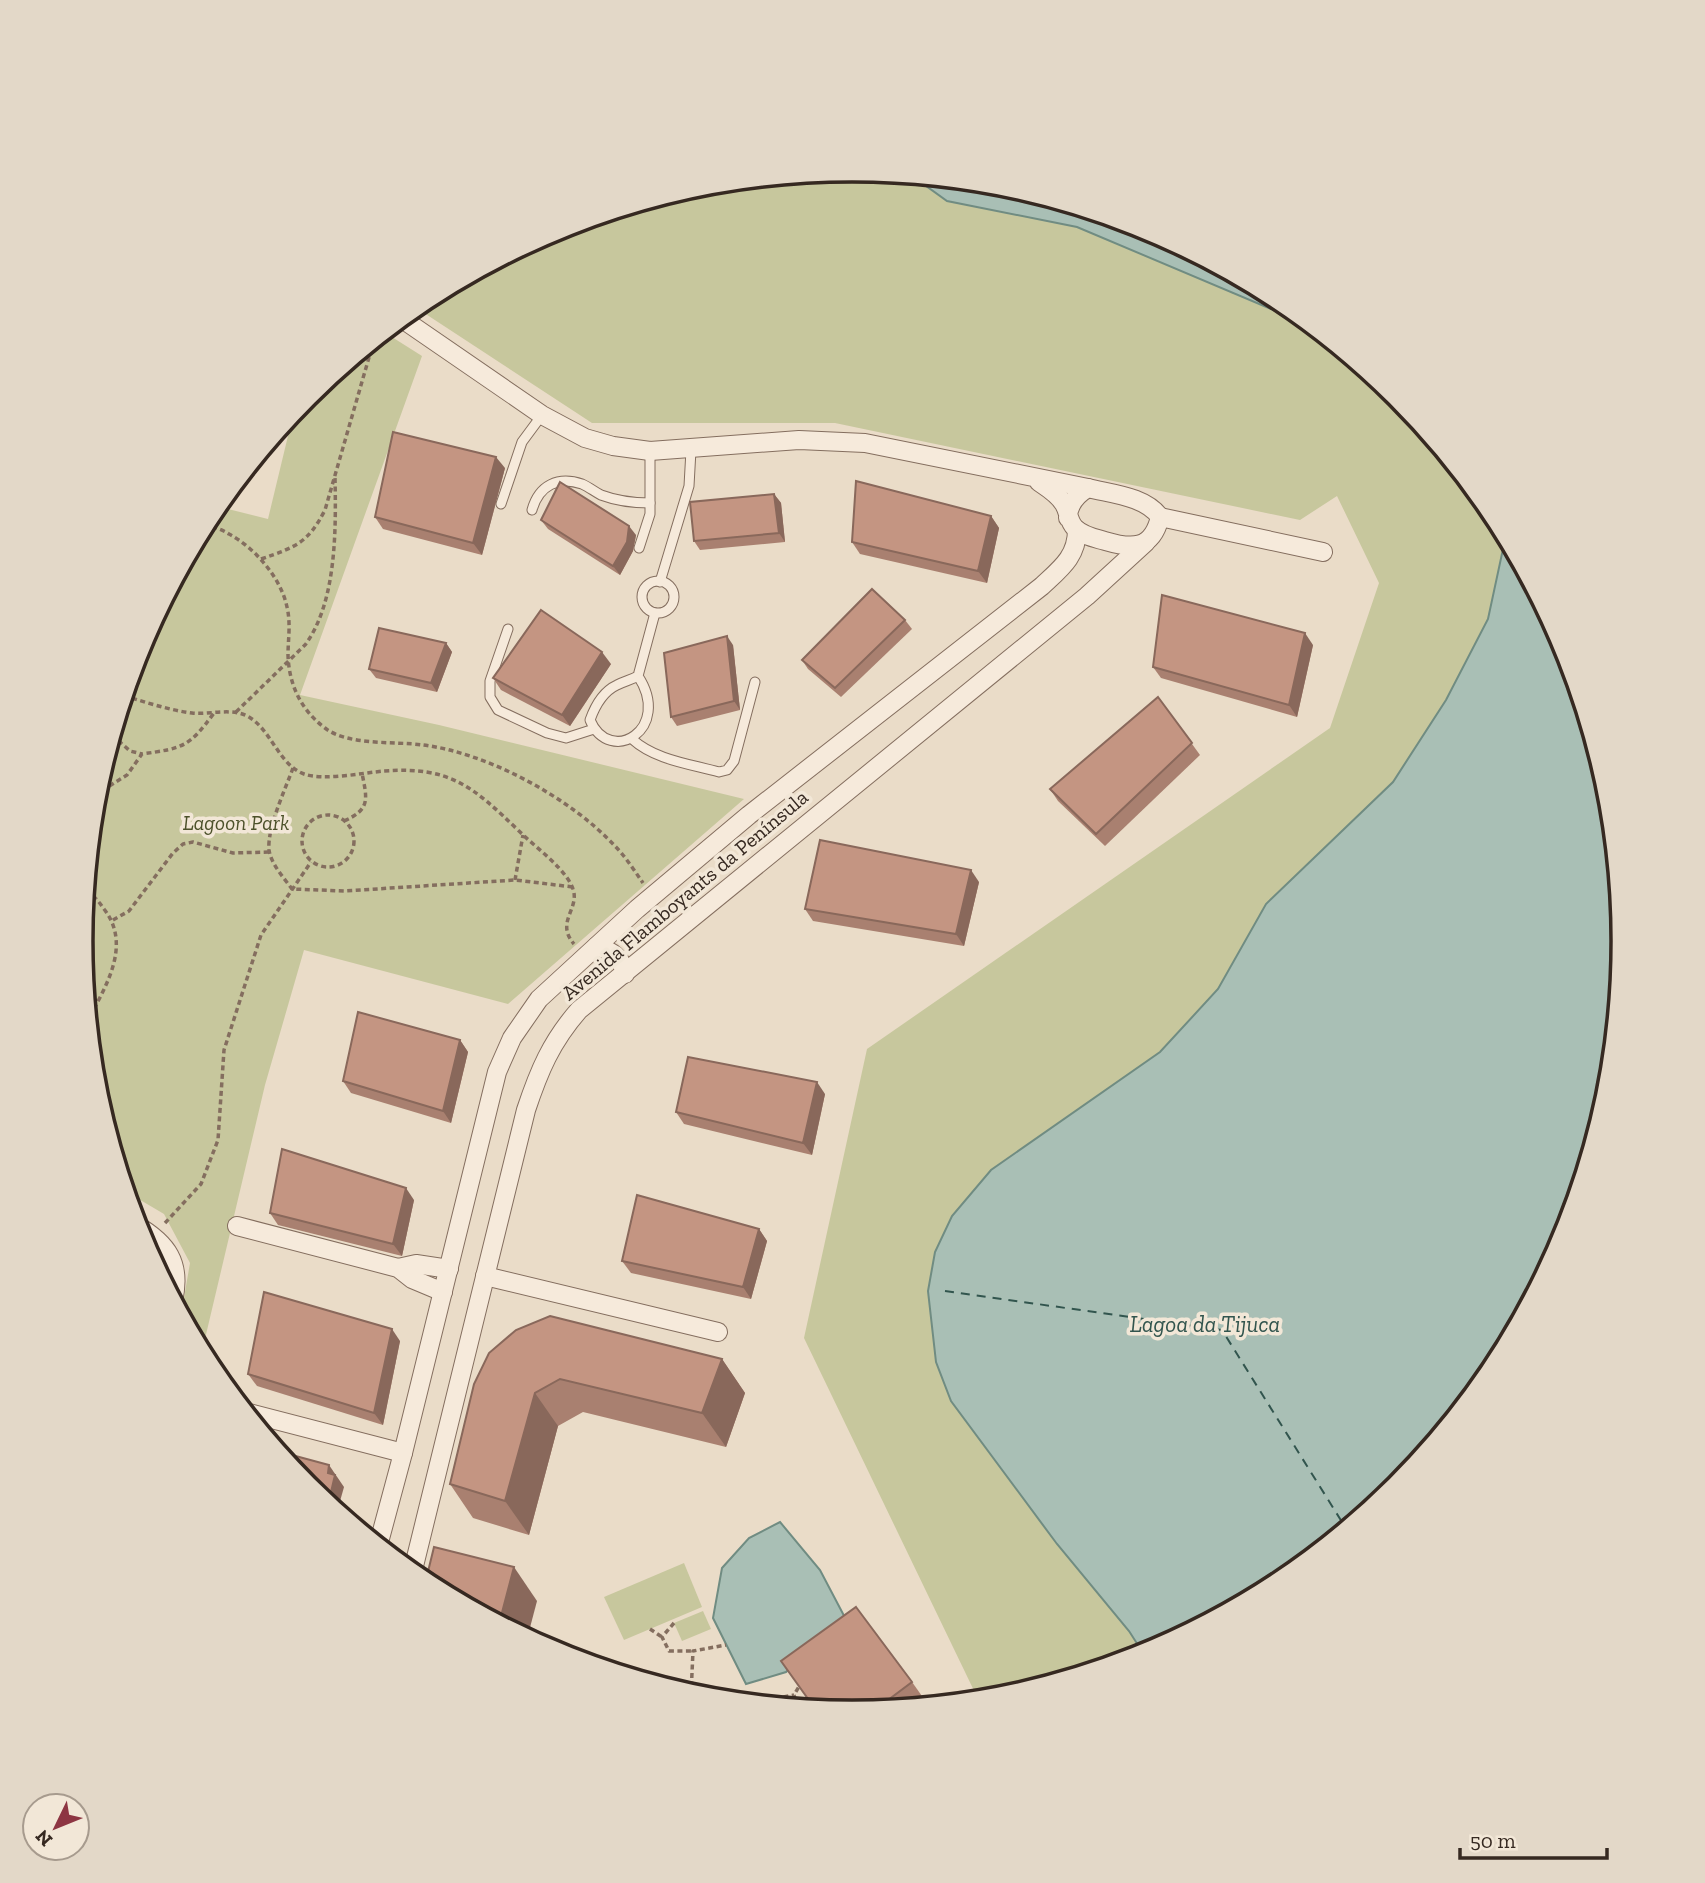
<svg xmlns="http://www.w3.org/2000/svg" width="1705" height="1883" viewBox="0 0 1705 1883" font-family="'Zilla Slab',serif">
  <rect width="100%" height="100%" fill="#eadcc8"/>
  <!-- green -->
  <g fill="#c7c79d">
    <path d="M853 170 911 175 947 201 1077 227 1316 328 1399 396 1495 513 1506 534 1488 619 1446 700 1393 782 1266 904 1218 989 1160 1052 991 1170 951 1401 1057 1544 1129 1631 1145 1656 1003 1699 979 1701 804 1338 867 1049 1330 728 1379 583 1337 496 1300 520 835 423H592L415 307 424 299 557 228 702 184Z"/>
    <path d="M384 332 422 356 300 695 439 725 744 799 508 1004 304 950 265 1085 204 1343 195 1342 181 1315 190 1263 164 1214 125 1191 95 1092 81 941 95 790 139 646 211 512 216 506 268 519 294 411 307 395Z"/>
    <path d="M684 1563 702 1607 624 1640 604 1597Z"/>
    <path d="M703 1611 711 1629 682 1641 674 1623Z"/>
  </g>
  <!-- water -->
  <g fill="#a9bfb5" stroke="#708c82" stroke-width="2">
    <path d="M911 175 1004 184 1148 228 1282 300 1316 328 1077 227 947 201Z"/>
    <path d="M1506 535 1566 646 1610 791 1624 942 1610 1093 1566 1237 1494 1371 1398 1488 1281 1584 1145 1656 1129 1631 1057 1544 951 1401 936 1362 928 1291 935 1252 952 1216 991 1170 1160 1052 1218 989 1266 904 1393 782 1446 700 1488 619Z"/>
    <path d="M780 1522 820 1570 852 1631 819 1641 786 1672 746 1684 713 1618 722 1568 749 1538Z"/>
  </g>
  <g fill="none" stroke-linecap="round" stroke-linejoin="round">
    <!-- ferry -->
    <path stroke="#32554e" stroke-width="2" stroke-dasharray="9 7" stroke-linecap="butt" d="M945 1291 1222 1330 1347 1530"/>
    <defs>
      <g id="service">
        <path d="M501 504 522 442 542 415"/>
        <path d="M532 510C539 485 558 476 582 484 589 487 595 492 601 495 617 501 633 503 650 503"/>
        <path d="M639 548 650 514V451"/>
        <circle cx="658" cy="597" r="16"/>
        <path d="M660 582 689 486 691 450"/>
        <path d="M508 629 490 681V697L498 710 547 733 566 738 594 729"/>
        <path d="M638 676C673 729 610 767 590 720 595 706 604 691 617 685 625 681 631 680 638 676L655 613"/>
        <path d="M632 739C655 760 690 764 719 772L727 770 734 761 755 682"/>
      </g>
      <g id="minor">
        <path d="M401 318 542 415 585 438 613 446 650 451 799 440 865 443 1088 488"/>
        <path d="M1039 482C1048 488 1058 494 1064 504 1069 512 1068 521 1075 528 1083 536 1095 538 1105 541 1132 549 1152 550 1160 517 1145 496 1111 494 1088 488 1076 495 1068 505 1068 518"/>
        <path d="M1160 517 1323 552"/>
        <path d="M597 946C611 951 622 957 625 974"/>
        <path d="M136 1225C167 1243 182 1263 173 1301"/>
        <path d="M237 1226 398 1268 412 1279 443 1292"/>
        <path d="M398 1268 416 1264 449 1269"/>
        <path d="M485 1276 718 1332"/>
        <path d="M245 1412 403 1453"/>
        <path d="M378 1546 403 1453 497 1072 512 1038 539 999 637 909 749 815 1042 586C1060 569 1077 557 1077 530"/>
        <path d="M412 1574 526 1110C539 1071 551 1042 579 1010L1087 596 1146 542"/>
      </g>
    </defs>
    <!-- service casing -->
    <use href="#service" stroke="#846e5f" stroke-width="11"/>
    <!-- minor casing -->
    <use href="#minor" stroke="#846e5f" stroke-width="20"/>
    <!-- path -->
    <g stroke="#846e5f" stroke-width="3.5" stroke-dasharray="5 3.5" stroke-linecap="butt">
      <path d="M204 524C212 527 222 529 229 534 255 548 281 578 287 607 291 624 288 639 288 655 289 685 301 710 325 728 348 746 395 741 423 745 488 753 570 798 614 845 625 856 634 870 643 883"/>
      <path d="M261 559C296 547 308 543 325 510L374 340"/>
      <path d="M124 696C146 702 168 710 192 713 210 715 232 707 249 717 272 731 279 765 304 774 324 781 362 773 384 771 451 766 473 787 519 831 531 843 546 854 558 867 563 872 571 882 573 889 580 909 555 922 574 944"/>
      <path d="M236 712 305 645C337 602 336 528 335 477"/>
      <path d="M112 735 130 751 142 754"/>
      <path d="M293 768C285 790 267 828 269 850 271 864 284 878 292 889L345 891 515 880 573 887"/>
      <path d="M95 795 127 775 142 754C184 748 189 747 214 713"/>
      <circle cx="328" cy="841" r="26"/>
      <path d="M344 821C371 809 367 799 362 773"/>
      <path d="M515 880 523 835"/>
      <path d="M86 891C94 895 99 902 104 909 132 945 106 986 88 1020"/>
      <path d="M113 920 129 911 173 853 183 844 193 842 233 853 269 852"/>
      <path d="M165 1223 201 1184 218 1140 224 1050 261 935 311 862"/>
      <path d="M674 1623 662 1637 669 1651H693"/>
      <path d="M650 1629 662 1637"/>
      <path d="M528 1639 579 1651V1661"/>
      <path d="M691 1695 693 1651 726 1645"/>
      <path d="M750 1703 794 1695"/>
      <path d="M797 1708 794 1695 801 1683"/>
    </g>
    <!-- service -->
    <use href="#service" stroke="#f6eadb" stroke-width="9"/>
    <!-- minor -->
    <use href="#minor" stroke="#f6eadb" stroke-width="18"/>
  </g>
  <!-- wall -->
  <g fill="#a98070">
    <path d="M505 468 482 555 383 529 375 517Z"/>
    <path d="M774 494 781 503 785 542 700 550 694 541Z"/>
    <path d="M991 516 999 528 987 583 860 554 852 542Z"/>
    <path d="M541 520 636 535 633 551 620 575 548 529Z"/>
    <path d="M905 620 912 629 841 697 808 669 802 660Z"/>
    <path d="M446 643 452 652 437 692 376 678 369 669Z"/>
    <path d="M733 645 740 710 677 726 671 717Z"/>
    <path d="M1313 645 1297 717 1161 678 1153 667Z"/>
    <path d="M611 664 570 726 501 690 493 678Z"/>
    <path d="M1158 697 1200 755 1105 846 1058 801 1050 789Z"/>
    <path d="M979 882 964 946 813 921 805 909Z"/>
    <path d="M460 1040 468 1052 451 1123 351 1093 343 1081Z"/>
    <path d="M825 1094 812 1155 684 1124 676 1112Z"/>
    <path d="M414 1200 402 1256 278 1225 270 1213Z"/>
    <path d="M759 1229 767 1241 751 1299 631 1273 622 1261Z"/>
    <path d="M400 1341 383 1425 257 1386 248 1374Z"/>
    <path d="M722 1359 745 1393 726 1447 583 1412 558 1426 529 1535 473 1518 450 1484 474 1384Z"/>
    <path d="M912 1682 929 1706 852 1713Z"/>
  </g>
  <!-- shaded-wall -->
  <g fill="#89685b">
    <path d="M496 457 505 468 482 555 473 543Z"/>
    <path d="M774 494 781 503 785 542 779 533Z"/>
    <path d="M991 516 999 528 987 583 978 571Z"/>
    <path d="M629 526 636 535 633 551 620 575 613 566Z"/>
    <path d="M1305 633 1313 645 1297 717 1289 705Z"/>
    <path d="M727 636 733 645 740 710 734 701Z"/>
    <path d="M446 643 452 652 437 692 431 683Z"/>
    <path d="M602 652 611 664 570 726 562 715Z"/>
    <path d="M971 870 979 882 964 946 956 934Z"/>
    <path d="M460 1040 468 1052 451 1123 443 1111Z"/>
    <path d="M817 1082 825 1094 812 1155 803 1143Z"/>
    <path d="M406 1188 414 1200 402 1256 393 1244Z"/>
    <path d="M759 1229 767 1241 751 1299 743 1287Z"/>
    <path d="M392 1329 400 1341 383 1425 374 1413Z"/>
    <path d="M722 1359 745 1393 726 1447 702 1413Z"/>
    <path d="M535 1393 558 1426 529 1535 505 1501Z"/>
    <path d="M329 1465 344 1487 337 1512 328 1505V1473Z"/>
    <path d="M514 1567 537 1601 527 1639 499 1624Z"/>
  </g>
  <!-- building -->
  <g fill="#c49582" stroke="#89685b" stroke-width="2">
    <path d="M393 432 496 457 473 543 375 517Z"/>
    <path d="M856 481 991 516 978 571 852 542Z"/>
    <path d="M560 482 629 526 627 542 613 566 541 520Z"/>
    <path d="M774 494 779 533 694 541 690 502Z"/>
    <path d="M872 589 905 620 835 688 802 660Z"/>
    <path d="M1162 595 1305 633 1289 705 1153 667Z"/>
    <path d="M541 610 602 652 562 715 493 678Z"/>
    <path d="M379 628 446 643 431 683 369 669Z"/>
    <path d="M727 636 734 701 671 717 664 653Z"/>
    <path d="M1158 697 1192 743 1096 834 1050 789Z"/>
    <path d="M820 840 971 870 956 934 805 909Z"/>
    <path d="M358 1012 460 1040 443 1111 343 1081Z"/>
    <path d="M688 1057 817 1082 803 1143 676 1112Z"/>
    <path d="M282 1149 406 1188 393 1244 270 1213Z"/>
    <path d="M637 1195 759 1229 743 1287 622 1261Z"/>
    <path d="M264 1292 392 1329 374 1413 248 1374Z"/>
    <path d="M550 1316 722 1359 702 1413 560 1379 535 1393 505 1501 450 1484 474 1384 489 1353 516 1330Z"/>
    <path d="M277 1451 329 1465 328 1473 335 1475 328 1505 306 1487Z"/>
    <path d="M434 1547 514 1567 499 1624 425 1584Z"/>
    <path d="M856 1607 912 1682 872 1712 852 1713 816 1710 781 1661Z"/>
  </g>
  <g text-anchor="middle" stroke-width="7" stroke-linejoin="round" paint-order="stroke">
    <!-- park labels -->
    <g font-size="21" font-style="italic" fill="#4c512a" stroke="#f2e7d7">
      <text x="236" y="830">Lagoon Park</text>
    </g>
    <!-- street labels -->
    <g font-size="21" fill="#362921" stroke="#f2e7d7">
      <text transform="translate(685 895) rotate(-40)" y="7">Avenida Flamboyants da Península</text>
    </g>
    <!-- water labels -->
    <g font-size="23" font-style="italic" fill="#32554e" stroke="#f2e7d7">
      <text x="1205" y="1332">Lagoa da Tijuca</text>
    </g>
  </g>
  <!-- crop -->
  <path d="M0 0H1705V1883H0ZM93 941a759 759 0 1 1 1518 0a759 759 0 1 1-1518 0Z" fill="#e3d8c8" fill-rule="evenodd"/>
  <path fill="none" stroke="#362921" stroke-width="3.5" d="M93 941a759 759 0 1 1 1518 0a759 759 0 1 1-1518 0Z"/>
  <!-- north arrow -->
  <g transform="translate(56 1827) rotate(227)"><circle r="33" fill="#f2e7d7" stroke="#a79b8e" stroke-width="2"/>
  <path d="M0-5L12 26L0 18L-12 26Z" fill="#8d3542"/>
  <text y="-10" font-size="19" font-weight="bold" text-anchor="middle" fill="#362921">N</text>
  </g>
  <!-- scale -->
  <path d="M1460 1848v10h147v-10" fill="none" stroke="#362921" stroke-width="3.5"/>
  <text x="1470" y="1848" font-size="21" fill="#362921" stroke="#f2e7d7" stroke-width="5" paint-order="stroke">50 m</text>
</svg>
